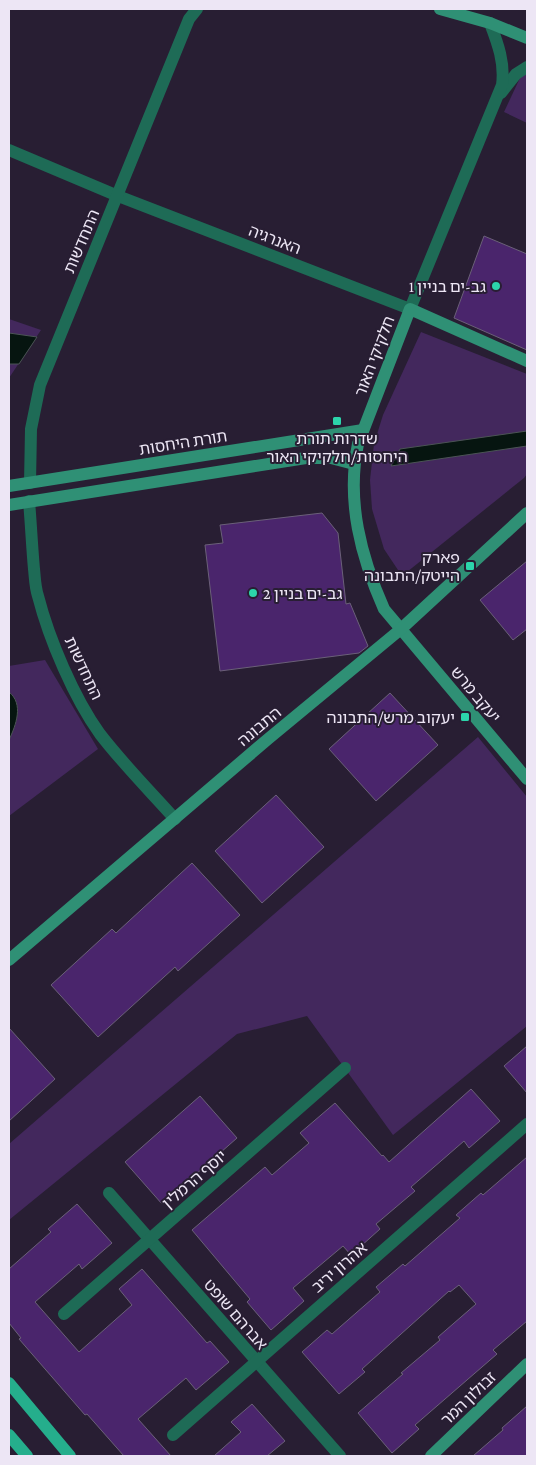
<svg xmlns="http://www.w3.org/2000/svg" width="536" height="1465" viewBox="0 0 536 1465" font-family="'Crimson Pro','Noto Sans Hebrew',serif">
  <rect width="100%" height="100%" fill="#281e33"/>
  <!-- green -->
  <g fill="#43285d">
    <path d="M527 63V123L504 112Z"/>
    <path d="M9 319 41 330 9 378Z"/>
    <path d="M421 332 527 374V474L524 478 402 576 384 549 372 509 370 480 374 444 383 415Z"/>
    <path d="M45 660 98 749 9 816V666Z"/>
    <path d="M478 737 527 797V1026L393 1135 307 1016 237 1034 9 1220V1144Z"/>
  </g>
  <!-- water -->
  <g fill="#061510" stroke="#4b5455">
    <path d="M9 333 37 337 19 364H9Z"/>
    <path d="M527 431V446L391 466 400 449Z"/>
    <path d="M9 692C24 704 16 725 9 740Z"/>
  </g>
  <!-- building -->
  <g fill="#4a256c" stroke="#6b6079">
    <path d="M484 236 527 254V350L454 318Z"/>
    <path d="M322 513 338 533 346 604 350 603 368 646 359 653 220 671 205 545 223 543 220 525Z"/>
    <path d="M527 561V629L513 640 480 600Z"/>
    <path d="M390 693 438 745 376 801 329 749Z"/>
    <path d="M276 795 324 847 262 903 215 851Z"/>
    <path d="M192 863 240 915 178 971 175 967 98 1037 51 985 112 929 116 933Z"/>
    <path d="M9 1028 55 1079 9 1121Z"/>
    <path d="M527 1046V1093L504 1066Z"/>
    <path d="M471 1089 500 1121 469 1148 464 1141 411 1187 415 1191 376 1224 380 1229 351 1255 343 1246 293 1288 304 1301 271 1330 247 1302 250 1299 192 1230 265 1167 272 1175 309 1143 300 1133 335 1103 382 1156 383 1155 389 1162Z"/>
    <path d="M200 1096 237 1138 162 1204 125 1162Z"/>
    <path d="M527 1157V1321L493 1350 497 1354 415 1425 419 1429 392 1453 358 1413 403 1374 401 1373 440 1340 438 1337 476 1304 459 1285 450 1292 449 1291 362 1369 365 1372 339 1394 302 1352 327 1330 332 1334 380 1292 376 1287 403 1264 405 1266 460 1218 456 1215 481 1193 483 1195Z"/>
    <path d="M77 1204 112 1243 82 1269 79 1264 35 1302 79 1352 132 1305 119 1289 142 1269 207 1343 210 1341 229 1362 196 1390 186 1378 138 1419 171 1456H124L87 1414 85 1415 19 1339 21 1338 9 1323V1269L51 1232 48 1229Z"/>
    <path d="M252 1404 285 1441 267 1456H214L241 1432 231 1422Z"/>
    <path d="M527 1406V1456H473L503 1430 502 1428Z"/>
  </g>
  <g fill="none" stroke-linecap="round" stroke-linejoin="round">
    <!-- street -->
    <g stroke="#1e6b56" stroke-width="12">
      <path d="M501 93 516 74 527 67"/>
      <path d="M9 150 118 196 410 309 502 85C505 63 498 44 490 23"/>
      <path d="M30 483 31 429 40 385 189 19 197 9"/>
      <path d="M29 501C31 524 32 547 34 569 35 578 35 587 38 596 49 639 74 698 100 734 123 764 150 791 175 819"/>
      <path d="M109 1193 340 1456"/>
      <path d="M64 1314 345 1068"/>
      <path d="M173 1435 527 1124"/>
    </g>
    <!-- secondary -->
    <g stroke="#2f9075" stroke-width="12">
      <path d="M440 9 490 23 527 38"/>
      <path d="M527 361 410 309 358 444C346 501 361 557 384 609L527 779"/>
      <path d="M9 486 363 430"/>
      <path d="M9 505 306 458H331L354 464"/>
      <path d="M9 960 268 739 401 629 527 513"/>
      <path d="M431 1456 527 1364"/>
    </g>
    <!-- primary -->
    <g stroke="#25ae8c" stroke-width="12">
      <path d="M9 1383 70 1456"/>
      <path d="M9 1435 27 1456"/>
    </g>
  </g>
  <!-- markers -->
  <g fill="#2cd5ab" stroke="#281e33" stroke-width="2">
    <circle cx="496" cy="286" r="5"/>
    <rect x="332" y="416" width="10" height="10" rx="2.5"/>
    <rect x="465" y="561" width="10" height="10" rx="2.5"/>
    <circle cx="253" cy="593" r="5"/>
    <rect x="460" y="712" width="10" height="10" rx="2.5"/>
  </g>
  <g text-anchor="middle" stroke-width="4" stroke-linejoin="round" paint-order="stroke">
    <!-- street labels -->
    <g font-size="16" fill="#ede6f5" stroke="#281e33">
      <text transform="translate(275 239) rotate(21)" y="6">האנרגיה</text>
      <text transform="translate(81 241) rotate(-67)" y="6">התחדשות</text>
      <text transform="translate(374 356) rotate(-69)" y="6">חלקיקי האור</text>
      <text transform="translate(183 442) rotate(-9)" y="6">תורת היחסות</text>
      <text transform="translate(84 668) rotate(65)" y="6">התחדשות</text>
      <text transform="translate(476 694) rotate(50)" y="6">יעקב מרש</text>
      <text transform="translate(259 726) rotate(-40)" y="6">התבונה</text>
      <text transform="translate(194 1179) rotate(-41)" y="6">יוסף הרמלין</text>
      <text transform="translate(339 1267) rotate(-41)" y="6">אהרון יריב</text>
      <text transform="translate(236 1314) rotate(49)" y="6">אברהם שופט</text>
      <text transform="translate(468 1398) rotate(-44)" y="6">זבולון המר</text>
    </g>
    <!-- poi labels -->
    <g font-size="16" fill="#ede6f5" stroke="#281e33" text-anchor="end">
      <text x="486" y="292">גב-ים בניין 1</text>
      <text x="337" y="444" text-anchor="middle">שדרות תורת<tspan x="337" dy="18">היחסות/חלקיקי האור</tspan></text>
      <text x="460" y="563">פארק<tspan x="460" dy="18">הייטק/התבונה</tspan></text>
      <text x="263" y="599" text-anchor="start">גב-ים בניין 2</text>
      <text x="455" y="723">יעקוב מרש/התבונה</text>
    </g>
  </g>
  <!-- border -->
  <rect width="536" height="1465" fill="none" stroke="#ede6f5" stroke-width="20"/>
</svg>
